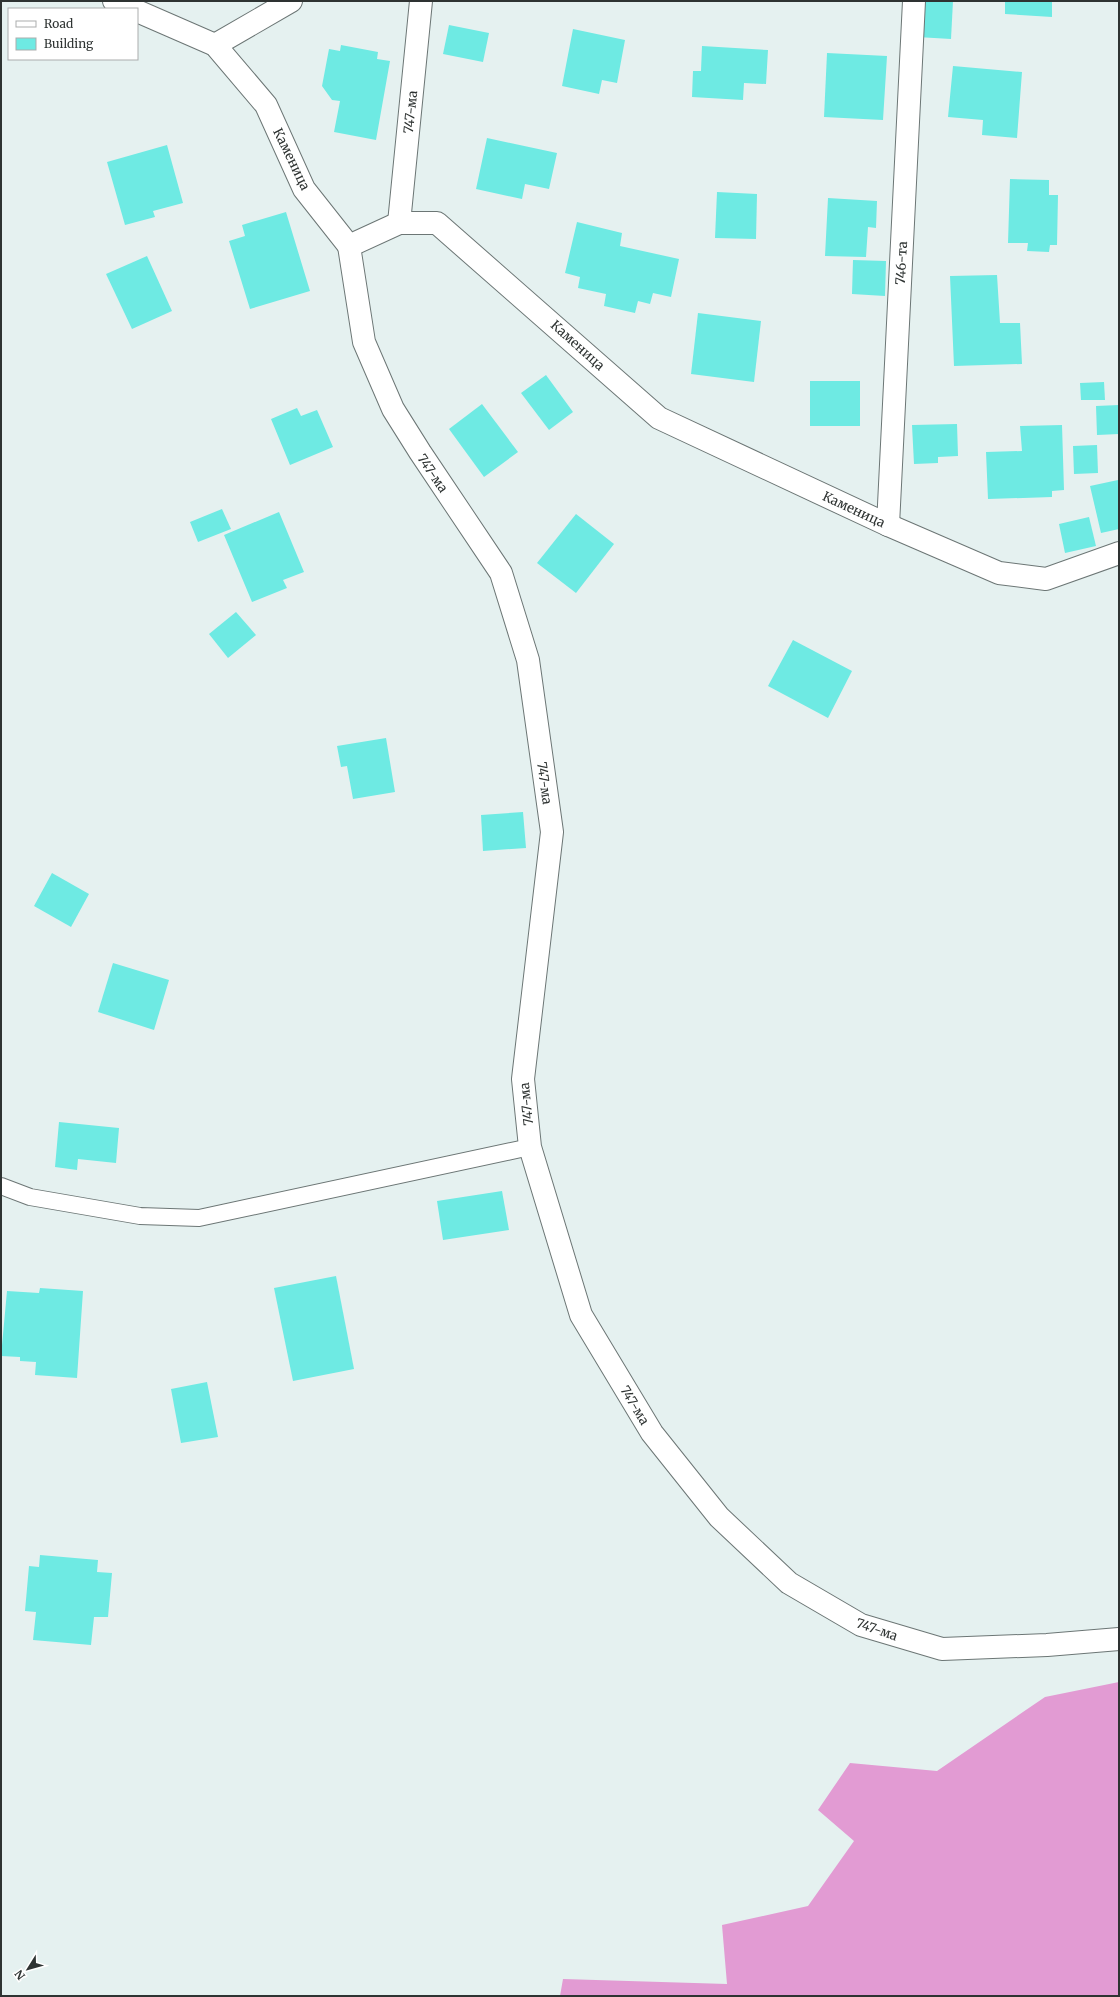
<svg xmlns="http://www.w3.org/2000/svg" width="1120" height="1997" viewBox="0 0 1120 1997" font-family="Merriweather,serif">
  <rect width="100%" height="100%" fill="#e5f1f0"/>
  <!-- forest -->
  <path fill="#e29bd3" d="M1119 1682V1996H560L563 1979 727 1984 722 1925 808 1906 854 1841 818 1810 850 1763 937 1771 1045 1697Z"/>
  <!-- building -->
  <g fill="#6eeae3">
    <path d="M919 1H953L951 39 917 37Z"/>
    <path d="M1005 1H1052V17L1005 14Z"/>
    <path d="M449 25 489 33 483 62 443 54Z"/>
    <path d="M573 29 625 40 617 83 602 80 599 94 562 86Z"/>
    <path d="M341 45 378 52 377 59 390 61 376 140 334 132 340 101 332 100 322 86 329 49 340 51Z"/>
    <path d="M702 46 768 50 766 84 744 83 743 100 692 97 693 71H701Z"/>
    <path d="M827 53 887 56 883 120 824 117Z"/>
    <path d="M953 66 1022 72 1017 138 982 135 983 120 948 117Z"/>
    <path d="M487 138 557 153 549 189 525 184 522 199 476 189Z"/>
    <path d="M167 145 183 203 153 211 155 217 125 225 107 162Z"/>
    <path d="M1010 179 1049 180V195H1058L1057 245H1050L1049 252 1027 251 1028 243H1008Z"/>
    <path d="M717 192 757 194 756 239 715 238Z"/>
    <path d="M828 198 877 201 876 228 868 227 866 257 825 256Z"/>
    <path d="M286 212 310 291 250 309 229 241 245 236 242 225Z"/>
    <path d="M577 222 622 233 620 246 679 259 671 297 653 293 650 304 638 301 635 313 604 306 606 294 578 288 580 277 565 273Z"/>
    <path d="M147 256 172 311 132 329 106 274Z"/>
    <path d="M853 260 886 261 885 296 852 294Z"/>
    <path d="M997 275 1000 323H1020L1022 364 954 366 950 276Z"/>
    <path d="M698 313 761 321 754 382 691 374Z"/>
    <path d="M546 375 573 412 549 430 521 393Z"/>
    <rect x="810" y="381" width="50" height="45"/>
    <path d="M1104 382 1105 400H1081L1080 383Z"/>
    <path d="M482 404 518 452 484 477 449 429Z"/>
    <path d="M1119 405V434L1097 435 1096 406Z"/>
    <path d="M297 408 301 416 317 410 333 447 290 465 271 419Z"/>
    <path d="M957 424 958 456 938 457V463L914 464 912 425Z"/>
    <path d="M1062 425 1064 490 1052 491V497L988 499 986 452 1022 451 1020 426Z"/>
    <path d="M1097 445 1098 473 1074 474 1073 446Z"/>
    <path d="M1118 480 1119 529 1101 533 1090 486Z"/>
    <path d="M222 509 231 529 198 542 190 522Z"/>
    <path d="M279 512 304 572 283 580 287 588 252 602 224 535Z"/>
    <path d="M576 514 614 544 576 593 537 563Z"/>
    <path d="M1089 517 1096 546 1065 553 1059 524Z"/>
    <path d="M236 612 256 635 228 658 209 634Z"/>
    <path d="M793 640 852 671 828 718 768 686Z"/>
    <path d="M386 738 395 792 353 799 347 766 341 767 337 746Z"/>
    <path d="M523 812 526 848 483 851 481 815Z"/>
    <path d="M52 873 89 894 71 927 34 906Z"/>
    <path d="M113 963 169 980 154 1030 98 1012Z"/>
    <path d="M59 1122 119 1128 116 1163 78 1159 77 1170 55 1167Z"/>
    <path d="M502 1191 509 1230 443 1240 437 1201Z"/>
    <path d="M336 1276 354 1369 293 1381 274 1288Z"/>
    <path d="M40 1288 83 1291 77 1378 35 1375 36 1362 20 1361V1357L1 1356 7 1291 39 1293Z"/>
    <path d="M207 1382 218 1437 181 1443 171 1389Z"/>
    <path d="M40 1555 98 1560 97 1572 112 1573 108 1617H94L91 1645 33 1640 36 1612 25 1611 29 1566 39 1567Z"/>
  </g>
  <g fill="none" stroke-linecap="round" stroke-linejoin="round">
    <defs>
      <path id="lane" d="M1 1186 30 1197 140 1216 199 1218 530 1147"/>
      <g id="street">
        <path d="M114 1 133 9"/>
        <path d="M137 11 215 45 266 105 304 189 349 246 399 223H437L659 418 888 525 999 573 1046 579 1119 553"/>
        <path d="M215 45 291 1"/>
        <path d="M399 223 421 1"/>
        <path d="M349 246 364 342 393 409 420 452 501 573 528 660 552 832 523 1079 530 1147 581 1315 652 1433 719 1517 789 1583 861 1625 942 1649 1047 1645 1119 1639"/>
        <path d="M888 525 914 1"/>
      </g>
    </defs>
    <!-- lane casing -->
    <use href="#lane" stroke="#6c7675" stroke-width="18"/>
    <!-- street casing -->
    <use href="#street" stroke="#6c7675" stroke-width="24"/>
    <!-- lane -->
    <use href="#lane" stroke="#fff" stroke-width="16"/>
    <!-- street -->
    <use href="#street" stroke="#fff" stroke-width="22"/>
  </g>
  <g text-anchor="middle" stroke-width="3" stroke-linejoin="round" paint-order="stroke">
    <!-- street labels -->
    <g font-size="13" fill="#2e3332" stroke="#fff">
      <text transform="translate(410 112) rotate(-84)" y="5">747-ма</text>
      <text transform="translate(292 159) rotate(64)" y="5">Каменица</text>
      <text transform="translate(901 263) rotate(-87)" y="5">746-та</text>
      <text transform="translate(578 345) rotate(42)" y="5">Каменица</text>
      <text transform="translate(433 473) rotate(56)" y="5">747-ма</text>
      <text transform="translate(854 509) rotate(25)" y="5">Каменица</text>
      <text transform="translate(545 783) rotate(82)" y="5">747-ма</text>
      <text transform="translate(526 1104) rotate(-96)" y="5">747-ма</text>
      <text transform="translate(635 1405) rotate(59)" y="5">747-ма</text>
      <text transform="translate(877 1629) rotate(19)" y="5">747-ма</text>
    </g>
  </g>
  <!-- border -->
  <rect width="1120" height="1997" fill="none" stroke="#2e3332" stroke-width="4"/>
  <!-- legend -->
  <rect x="8" y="8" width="130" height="52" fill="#ffffff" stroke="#abadad"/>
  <rect x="16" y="21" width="20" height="6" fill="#ffffff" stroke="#abadad"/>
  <text x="44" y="28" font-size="12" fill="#2e3332">Road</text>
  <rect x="16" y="38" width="20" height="12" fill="#6eeae3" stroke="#abadad"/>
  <text x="44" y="48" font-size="12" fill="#2e3332">Building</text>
  <!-- north arrow -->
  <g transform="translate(28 1969) rotate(233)" stroke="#ffffff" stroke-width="3" paint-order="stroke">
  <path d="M0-3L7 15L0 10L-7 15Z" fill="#2e3332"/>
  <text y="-6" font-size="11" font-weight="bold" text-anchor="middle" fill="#2e3332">N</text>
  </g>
</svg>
